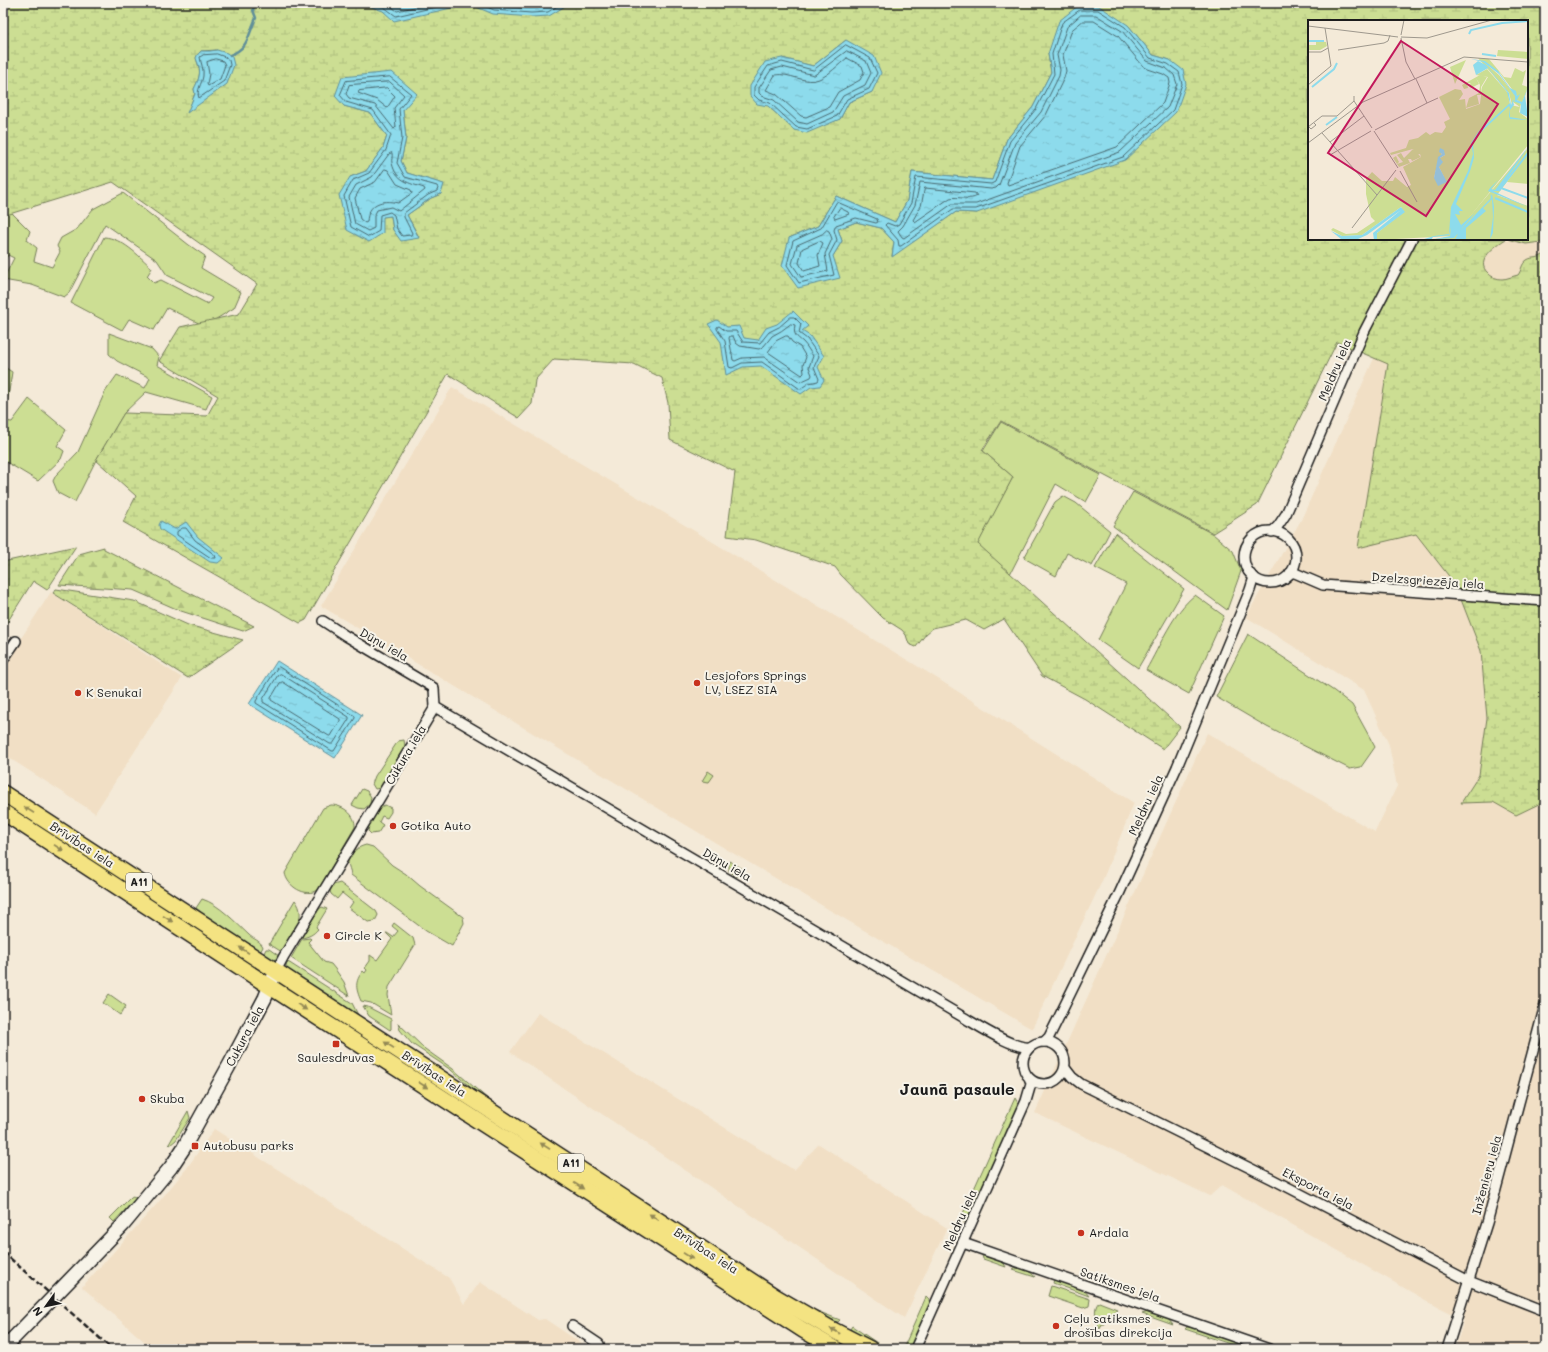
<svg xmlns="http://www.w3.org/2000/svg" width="1548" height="1352" viewBox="0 0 1548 1352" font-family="Mali,sans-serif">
  <defs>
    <pattern id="forest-firs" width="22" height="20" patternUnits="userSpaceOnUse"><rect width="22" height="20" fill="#ccde93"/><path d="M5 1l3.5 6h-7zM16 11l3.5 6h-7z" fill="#afbe7e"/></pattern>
    <pattern id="wetland-marsh" width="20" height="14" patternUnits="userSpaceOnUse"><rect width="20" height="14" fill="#ccde93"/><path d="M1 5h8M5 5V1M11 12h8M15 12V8" fill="none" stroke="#afbe7e"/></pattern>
    <pattern id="water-ripples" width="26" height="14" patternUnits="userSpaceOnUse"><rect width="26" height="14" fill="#8ddbec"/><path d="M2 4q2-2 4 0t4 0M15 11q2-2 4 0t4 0" fill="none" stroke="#79bbca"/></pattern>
  </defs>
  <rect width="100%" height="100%" fill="#f4ead8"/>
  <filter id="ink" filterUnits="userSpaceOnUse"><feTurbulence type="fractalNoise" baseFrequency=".025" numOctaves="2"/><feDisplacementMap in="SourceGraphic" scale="8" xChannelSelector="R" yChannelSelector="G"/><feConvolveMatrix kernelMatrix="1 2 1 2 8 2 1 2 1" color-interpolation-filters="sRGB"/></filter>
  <g filter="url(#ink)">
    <!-- built -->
    <g fill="#f1dfc5">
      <path d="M1545 3V1349H1455L1464 1320 1436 1306 1222 1185 1210 1196 1035 1113 1207 733 1375 832 1397 786 1389 745 1364 690 1246 617 1301 520 1428 239H1527V21Z"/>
      <path d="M452 387 698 533 927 672 1134 803 1103 879 1032 1029 731 852 321 606Z"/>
      <path d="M51 592 182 678 95 813 3 754V666Z"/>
      <path d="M538 1013 794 1170 819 1144 947 1228 904 1318 510 1052Z"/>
      <path d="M214 1129 449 1278 464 1304 480 1282 538 1320 545 1319 590 1349H153L82 1287 157 1204 187 1168Z"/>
    </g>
    <!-- green -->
    <g fill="#ccde93" stroke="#747d58">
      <path d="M123 193 189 245 205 256 201 268 241 292 234 308 205 326 167 308 154 330 129 319 122 330 71 303 104 237C122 238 139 256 152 268L147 276 154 283 161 280 208 304 212 298 167 275 157 260 105 224 69 293 64 297 32 285 3 280 14 258 8 255 3 263V216L12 213 30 231 27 240 37 248 34 261 52 267 60 252 57 246 61 238 77 229 93 209Z"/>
      <path d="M109 333 152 349 159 357 157 365 212 396 206 409 146 392 124 413 96 460 75 502 58 493 53 481 56 475 78 452 105 392 117 375 145 388 150 378 117 361 109 354Z"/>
      <path d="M3 366 12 372 6 410 3 409Z"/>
      <path d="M29 399 66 430 57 446 64 451 61 459 38 481 3 460V421L12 422Z"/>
      <path d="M1001 422 1101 475 1086 502 1056 484 1010 574 977 544 1013 477 983 451Z"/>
      <path d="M1133 492 1213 534 1233 551 1241 571 1227 610 1113 526Z"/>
      <path d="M1063 496 1076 503 1110 531 1092 566 1067 553 1056 576 1024 558 1055 502Z"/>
      <path d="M1115 533C1137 553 1161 570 1184 589L1138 668 1098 640 1126 584 1095 568Z"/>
      <path d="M1195 595 1224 616 1189 694 1146 670C1160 646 1173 612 1195 595Z"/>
      <path d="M1248 634 1334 691 1352 705 1375 747 1361 767 1350 769 1267 727 1216 697Z"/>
      <path d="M404 740 405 746 380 788 375 789 372 784 375 776 398 741Z"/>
      <path d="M708 771 714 775 709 782 702 781Z"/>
      <path d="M362 789 367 791 371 797 370 804 364 809 358 808 352 805Z"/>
      <path d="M3 799 259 969 255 968 3 806Z"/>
      <path d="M331 805C343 805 356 815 355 827L318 890C305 898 287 886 285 873L323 808Z"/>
      <path d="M385 805 391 808V812L387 818 382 816 379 822 383 825 378 833 371 834 368 831C369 823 377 807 385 805Z"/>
      <path d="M366 845 373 847 392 865 406 874 420 886 463 917 464 923 452 946 426 931 351 875C351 871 348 866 348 862 350 852 358 847 366 845Z"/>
      <path d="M729 861 745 870 740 876H736L729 871Z"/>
      <path d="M340 883 376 911 378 915 375 921 368 922 349 908 353 902 342 893 337 899 331 894 330 891 333 885Z"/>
      <path d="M202 899C219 904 236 923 249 935 253 939 261 941 263 947L259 954 226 933 196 908Z"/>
      <path d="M295 900C309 917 291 937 282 952L269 944Z"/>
      <path d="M322 907 327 909 316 927 318 929C313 935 308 937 301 938L319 909Z"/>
      <path d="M394 923 413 938 415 945 389 987 388 995 391 1015 371 1003 361 1001C356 989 354 982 363 971L365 973 367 970 365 968 370 961V955L377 960 392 939 386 933H387L393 937 398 931 392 926Z"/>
      <path d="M310 938 311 939 308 942 324 962 331 964 335 969 344 982 349 996 291 958 302 939Z"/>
      <path d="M266 949H269L279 956 277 959 271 961 262 957Z"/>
      <path d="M288 962 352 1003 357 1013 362 1019 287 970 286 965Z"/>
      <path d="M109 994 126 1006 120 1015 103 1003Z"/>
      <path d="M363 1006 368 1007 391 1019V1029L390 1030 369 1016Z"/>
      <path d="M398 1023 425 1049 453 1069 489 1100 526 1127 773 1286 812 1309 840 1320 838 1322 812 1313 763 1283 505 1115 488 1103 451 1070 412 1044 400 1030Z"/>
      <path d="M1015 1098 1019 1105 1018 1110 968 1221 964 1222 960 1220Z"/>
      <path d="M188 1111 190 1118 176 1140 170 1145 169 1144Z"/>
      <path d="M133 1196 136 1198 114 1222 110 1218 131 1197Z"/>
      <path d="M982 1255 1003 1262 1006 1267 983 1259Z"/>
      <path d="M1014 1268C1022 1268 1031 1271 1035 1277L1013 1270Z"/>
      <path d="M1054 1280 1084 1290 1089 1296 1053 1283Z"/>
      <path d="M1051 1286 1090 1299 1089 1306 1083 1308 1048 1296Z"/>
      <path d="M926 1297 929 1300 930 1305 911 1347 910 1349H903Z"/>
      <path d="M1099 1302 1117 1309 1111 1314 1109 1319 1106 1318 1104 1324H1102L1100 1329 1099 1328C1097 1320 1092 1309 1099 1302Z"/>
      <path d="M1148 1312 1168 1319 1173 1325 1142 1314Z"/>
      <path d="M852 1326 886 1349H880L850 1329Z"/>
      <path d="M1187 1327H1192L1243 1345 1242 1348 1185 1329Z"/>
    </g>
    <!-- forest -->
    <path fill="url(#forest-firs)" stroke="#747d58" d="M104 547V549L254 626 243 631 181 611 133 590 59 585 79 554Z"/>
    <!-- wetland -->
    <g fill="url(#wetland-marsh)" stroke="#747d58" fill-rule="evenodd">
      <path d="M3 3H1545V244L1541 242 1526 244 1508 239H1527V21H1309V239H1506C1496 245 1474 261 1488 273 1491 277 1497 279 1502 279 1507 279 1513 276 1518 275 1522 270 1521 264 1527 260 1533 256 1539 260 1545 253V801L1516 815 1493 802 1461 803 1479 775 1487 718 1481 651 1455 584 1416 534 1358 548 1388 364 1337 342 1257 505 1213 533 1001 421 982 450 1013 477 978 544 1180 727 1163 749 1085 699 1042 676 1004 619 984 630 966 620 933 628 926 634 916 647 909 644 906 635 902 630 883 618 841 575 835 567 756 540 727 536 735 472 670 440 668 403 662 378 634 364 554 359 535 380 532 404 519 418 448 374 306 620 300 623 123 522 136 496 96 460 124 413 207 416 218 396 159 361 180 327 239 314 257 284 113 182 3 216ZM1128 25 1153 55 1170 60 977 213 956 212 892 256 894 242 881 228 856 222 838 229 842 241 833 256 789 238 818 226 836 196 895 222 907 201 912 172 992 180 1007 139 1033 107 1051 72 1048 54ZM846 40 872 92 849 102 840 119 794 130 768 106 782 58 813 66ZM217 50 188 112 195 93 194 89C197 83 201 75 199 68 197 58 193 59 201 51ZM344 106 403 110 406 138 401 161 407 173 443 184 441 194 431 198 407 215 419 237 393 230 391 216 382 217 350 177 366 171 383 148 387 136 370 113Z"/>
      <path d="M76 546 47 590 33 581 3 629V562Z"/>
      <path d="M56 589 134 601 188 625 243 640 188 678 53 593Z"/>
    </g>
    <!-- water -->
    <g fill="url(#water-ripples)" stroke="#608f99">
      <path d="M360 3H570L549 16 531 17 493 14 469 4 394 21 383 11Z"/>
      <path d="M1079 5 1099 6 1128 25 1153 55 1170 60 1183 70 1186 84 1176 112 1125 160 977 213 956 212 892 257 894 242 881 228 856 222 838 229 842 241 833 256 840 278 798 288 782 266 789 238 818 226 836 196 895 222 907 201 912 172 992 180 1007 139 1033 107 1051 72 1048 54 1059 21Z"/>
      <path d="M846 40 874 56 881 73 872 92 849 102 840 119 807 133 794 130 768 106 757 104 750 96V86L765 62 782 58 813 66Z"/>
      <path d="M217 50 227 53 232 57 234 65 227 84 187 113 195 94 194 89C197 83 201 75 199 67 197 58 193 59 201 51H210Z"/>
      <path d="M392 72 417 94 403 110 406 138 401 161 407 173 444 184 441 194 431 198 407 215 419 238 401 241 393 230 391 216 383 217V233L369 242 347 230 339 195 350 177 366 171 383 148 387 136 370 113 344 106 335 96 342 77Z"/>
      <path d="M793 311 808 326 802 331 810 336 824 356 818 367 824 380 820 386 811 387 801 394 761 366 743 367 726 375 721 342 708 324 717 320 727 327 739 326 744 338 758 340 766 328 777 324Z"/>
      <path d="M161 521 175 529 186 522 198 537 224 558 218 563 210 562 160 529 159 525Z"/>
      <path d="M277 661 362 715 335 758 249 704Z"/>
    </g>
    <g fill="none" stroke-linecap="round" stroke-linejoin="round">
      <!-- shore -->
      <g stroke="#49686f" stroke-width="1">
        <path d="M372 3 384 7 396 16 453 3"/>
        <path d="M387 3 397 11 431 3"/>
        <path d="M478 3 494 10 531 13 548 12 562 3"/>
        <path d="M490 3 495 5C513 6 537 13 552 3"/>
        <path d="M1080 10H1098L1125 27 1150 58 1168 64 1179 72 1182 84 1173 110 1123 157 976 209H953L901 246H899L898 240 885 225 887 223 895 226 899 224 911 203 916 177 991 184 995 182 1010 141 1036 109 1054 74 1052 54 1062 23Z"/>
        <path d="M1081 15H1096L1122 31 1147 61 1166 68 1174 75 1177 84 1168 107 1120 152 976 204H952L904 238 902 237 898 231 903 226 915 205 920 182 991 189 996 188 999 185 1015 143 1041 112 1059 76 1060 70 1057 55 1067 27Z"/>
        <path d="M1083 21H1094L1118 36 1143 66 1148 69 1163 74 1169 78 1170 83 1163 103 1117 147 1008 185 1007 183 1020 146 1046 115 1064 78 1066 71 1063 55 1072 30Z"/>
        <path d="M846 45 870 58 877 73 869 89 847 99 837 116 807 129 796 127 770 103 759 100 754 95V87L768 66 782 62 813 70Z"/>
        <path d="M847 51 866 61 871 73 865 85 843 96 833 112 807 124 798 122 774 100 762 96 759 93V88L771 70 782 67 814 75Z"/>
        <path d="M217 54 225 57 229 60 230 65 224 81 199 98C196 90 202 84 203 76 204 69 201 64 200 57L203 55Z"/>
        <path d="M847 58 862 66 864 72 860 80 838 92 829 107 806 117 801 116 776 94 766 90 775 75C789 72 806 85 819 79 829 75 838 65 847 58Z"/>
        <path d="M216 59 223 61 225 65 220 79 208 86 207 84 209 74 207 62Z"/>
        <path d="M390 77 411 94 399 109 402 138 397 163 405 177 437 186 438 188 437 191 428 195 404 213V217L412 233 411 235 402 236 397 229 394 215 390 212 380 215 379 231 369 237 351 227 344 196 353 180 369 173 386 150 391 135 373 110 346 102 340 95 346 81Z"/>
        <path d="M390 82 404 95 394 108 396 127 394 129 375 105 349 98 346 94 349 85Z"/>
        <path d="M387 88 395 96 387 108 377 100 358 93 359 91Z"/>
        <path d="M392 153C393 157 391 159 392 163 396 181 409 183 424 188L425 190 399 211 391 207 377 210 374 216V228L368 231 355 224 349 197 356 185 372 177 389 154Z"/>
        <path d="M385 169 388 170 397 184 411 190 412 193 398 203C382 199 368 203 367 222L365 223 360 219 355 198 360 189 375 182Z"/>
        <path d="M925 188 975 193 977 196C971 201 958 196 950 198L915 222 913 220 921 206Z"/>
        <path d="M837 202 877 219 878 222 876 223 856 218 836 225 834 230 837 240 829 255 834 275 799 283 787 265 793 241 821 228Z"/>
        <path d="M840 208 848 212 849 214 835 219 834 217Z"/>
        <path d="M827 230 829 231 832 239 825 254 828 271 801 277 792 264 797 245 822 234Z"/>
        <path d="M820 241 823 243 818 255 820 266 804 271 799 263 802 249Z"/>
        <path d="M791 317H794L801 324 799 333 807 339 819 356 814 367 819 379 818 381 809 383 800 389 762 362 742 363 732 368 729 367 725 341 717 329V327L719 326 726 331H736L743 342 760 343 769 332 779 327Z"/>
        <path d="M791 324 795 325C793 335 796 336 803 342 807 346 810 352 813 356L809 367 812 375 811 377 800 382 764 357 742 358 735 361 733 360 729 338 730 336H733L736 343 740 346 759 349 764 346 772 336 781 331Z"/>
        <path d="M786 336H788L792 342 800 347 806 357 803 365 804 373 802 375 768 352 776 341Z"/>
        <path d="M183 528H186L195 540 215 555 216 558H211L177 535V532Z"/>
        <path d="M279 667 355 716V718L334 751H332L256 703V701L277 668Z"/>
        <path d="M281 674 349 717V719L333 744H330L263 702V699L278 675Z"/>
        <path d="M283 682 340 719V721L331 736H329L271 700V698L280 683Z"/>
      </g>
      <!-- stream -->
      <path stroke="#608f99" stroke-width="2.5" d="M230 55C249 48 248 35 256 18L253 10 255 3"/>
      <defs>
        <g id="minor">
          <circle cx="1270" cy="557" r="26"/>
          <path d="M1272 532 1278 526 1286 514 1364 332 1412 239"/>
          <path d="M1290 573H1295L1323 585 1545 601"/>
          <path d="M3 660 16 641"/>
          <path d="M435 707 963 1017C977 1025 1015 1050 1030 1047"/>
          <path d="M276 971 284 956 435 707 434 688 346 636 323 621"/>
          <circle cx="1044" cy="1063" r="21"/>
          <path d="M1044 1042 1049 1037 1057 1021 1119 894 1177 767 1250 590 1254 577"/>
          <path d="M1065 1068 1072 1077 1081 1084 1272 1179 1469 1281 1545 1311"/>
          <path d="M963 1243 1269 1349"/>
          <path d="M572 1326 599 1344 600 1349"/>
          <path d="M915 1349 1026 1101 1031 1084 1030 1080"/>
          <path d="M1447 1349 1487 1223 1545 1005"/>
        </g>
        <path id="secondary" d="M3 1349 123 1225 171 1167 183 1149 230 1064 265 998 276 971"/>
        <g id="trunk">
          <path d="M3 793 776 1297 833 1330 870 1349"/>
          <path d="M3 812 269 986 803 1330 836 1349"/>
        </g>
      </defs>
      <!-- minor casing -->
      <use href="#minor" stroke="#1c1c1c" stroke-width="12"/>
      <!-- secondary casing -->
      <use href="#secondary" stroke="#1c1c1c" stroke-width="16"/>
      <!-- trunk casing -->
      <use href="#trunk" stroke="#1c1c1c" stroke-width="18"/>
      <!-- minor -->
      <use href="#minor" stroke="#f7f3e8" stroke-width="9"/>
      <!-- secondary -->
      <use href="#secondary" stroke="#f7f3e8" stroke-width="13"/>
      <!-- trunk -->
      <use href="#trunk" stroke="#f4e382" stroke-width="15"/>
      <!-- rail -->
      <path stroke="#1c1c1c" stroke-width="2.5" stroke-dasharray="6 3" stroke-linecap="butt" d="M3 1252 112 1349"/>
    </g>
    <!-- one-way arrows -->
    <defs><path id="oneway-solid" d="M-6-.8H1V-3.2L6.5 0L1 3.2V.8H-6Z"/></defs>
    <g fill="#938954">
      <use href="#oneway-solid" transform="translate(29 810) rotate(-147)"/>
      <use href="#oneway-solid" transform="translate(59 848) rotate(33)"/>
      <use href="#oneway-solid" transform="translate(168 919) rotate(33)"/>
      <use href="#oneway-solid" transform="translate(244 950) rotate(-147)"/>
      <use href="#oneway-solid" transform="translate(302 1007) rotate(33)"/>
      <use href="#oneway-solid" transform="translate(389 1045) rotate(-147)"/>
      <use href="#oneway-solid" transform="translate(423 1085) rotate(33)"/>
      <use href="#oneway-solid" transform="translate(545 1146) rotate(-147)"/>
      <use href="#oneway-solid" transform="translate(579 1186) rotate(33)"/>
      <use href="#oneway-solid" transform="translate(654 1217) rotate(-147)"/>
      <use href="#oneway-solid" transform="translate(688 1256) rotate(33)"/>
      <use href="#oneway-solid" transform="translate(835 1331) rotate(-152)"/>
    </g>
  </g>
  <!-- markers -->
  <g fill="#c8321e" stroke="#f7f3e8" stroke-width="1.5">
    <circle cx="697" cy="683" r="4"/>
    <circle cx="78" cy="693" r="4"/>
    <circle cx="393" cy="826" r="4"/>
    <circle cx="327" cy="936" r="4"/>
    <rect x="332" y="1040" width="8" height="8" rx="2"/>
    <circle cx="142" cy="1099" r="4"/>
    <rect x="191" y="1142" width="8" height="8" rx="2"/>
    <circle cx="1081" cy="1233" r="4"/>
    <circle cx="1056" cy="1326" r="4"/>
  </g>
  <g text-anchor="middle" stroke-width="4" stroke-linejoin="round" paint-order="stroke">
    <!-- shield labels -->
    <g fill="#f7f3e8" stroke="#5e5c59" stroke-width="1">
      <rect x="126" y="873" width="26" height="18" rx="3"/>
      <rect x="558" y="1154" width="26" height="18" rx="3"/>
    </g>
    <g font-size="11" font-weight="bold" fill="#1c1c1c">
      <text x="139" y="886">A11</text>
      <text x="571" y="1167">A11</text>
    </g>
    <!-- street labels -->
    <g font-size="12" fill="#1c1c1c" stroke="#f7f3e8">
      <text transform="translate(1335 370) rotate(-67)" y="4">Meldru iela</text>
      <text transform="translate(1428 581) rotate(4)" y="4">Dzelzsgriezēja iela</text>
      <text transform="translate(384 645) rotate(30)" y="4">Dūņu iela</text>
      <text transform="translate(406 755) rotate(-59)" y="4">Cukura iela</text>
      <text transform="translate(1146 805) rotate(-65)" y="4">Meldru iela</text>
      <text transform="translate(82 845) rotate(33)" y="4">Brīvības iela</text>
      <text transform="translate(727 865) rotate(30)" y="4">Dūņu iela</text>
      <text transform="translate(245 1036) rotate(-62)" y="4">Cukura iela</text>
      <text transform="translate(434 1074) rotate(33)" y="4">Brīvības iela</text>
      <text transform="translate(1487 1175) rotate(-75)" y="4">Inženieru iela</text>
      <text transform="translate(1318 1189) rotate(27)" y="4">Eksporta iela</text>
      <text transform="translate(960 1220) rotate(-66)" y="4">Meldru iela</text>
      <text transform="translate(706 1251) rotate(33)" y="4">Brīvības iela</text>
      <text transform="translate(1120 1285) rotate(19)" y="4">Satiksmes iela</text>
    </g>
    <!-- poi labels -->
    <g font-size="12" fill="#1c1c1c" stroke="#f7f3e8" text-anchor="start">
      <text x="705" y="680">Lesjofors Springs<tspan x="705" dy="14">LV, LSEZ SIA</tspan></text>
      <text x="86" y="697">K Senukai</text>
      <text x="401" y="830">Gotika Auto</text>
      <text x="335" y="940">Circle K</text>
      <text x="336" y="1062" text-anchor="middle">Saulesdruvas</text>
      <text x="150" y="1103">Skuba</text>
      <text x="203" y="1150">Autobusu parks</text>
      <text x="1089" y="1237">Ardala</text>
      <text x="1064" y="1323">Ceļu satiksmes<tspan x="1064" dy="14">drošības direkcija</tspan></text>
    </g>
    <!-- district labels -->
    <g font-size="16" font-weight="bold" fill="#1c1c1c" stroke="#f7f3e8">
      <text x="957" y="1095">Jaunā pasaule</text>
    </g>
  </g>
  <!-- overview -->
  <g transform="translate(1308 20)">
    <rect width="220" height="220" fill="#f4ead8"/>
    <path d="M8 21 18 22 19 26 12 30H1V25H8ZM170 38 181 39 196 57 203 58 207 48 215 52 218 50 214 65 220 67 214 83 209 80V76L192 53 176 42 191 55 207 75 208 81 213 84 212 87 205 82 204 85 201 73ZM172 55 179 57 173 67 174 75H169L171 84 158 88 161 78 171 73 172 65 168 58 171 64 163 68 160 65 163 63H159L160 68 156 69 154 65ZM220 128V164L199 162 216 139 189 175 220 186V220H116L144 217ZM105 129 113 137 104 141 103 139H100L102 143 91 147 85 138 88 136 91 142 89 144 95 142 89 135 93 133 96 138Z" fill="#ccde93"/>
    <path d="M190 30 220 32V39L189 36Z" fill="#ccde93"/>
    <path d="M158 40 157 42 147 64 142 47ZM179 49 200 73 202 85 212 87 211 92 220 99V125L155 205 143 216 69 220V213L96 192 93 187 54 215 34 216 23 210 25 208 38 214 49 213 67 201 63 197 58 174V159L64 152 74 161H85L87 157 99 167 103 165 95 147 113 137 112 134 108 135 105 129 83 135 82 133 98 128 101 120 110 118 118 112 122 115 127 112 134 113 138 107 136 102 142 99 131 77 147 69 153 70 155 74 151 80 157 79 158 89 172 84 174 67 180 57 168 55ZM133 132 137 135 132 138 131 147 136 157 126 158 131 137 134 136ZM187 178 220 191V220H186ZM184 179 183 217 181 220H171L169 215 167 220H158V208L176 192 175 188Z" fill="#ccde93" fill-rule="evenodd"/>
    <path d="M163 39 177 41 190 51 202 68 208 71 209 76 212 74 209 80 214 82 220 67 217 76 220 97 212 93 213 84 205 81 206 85 202 90V97L220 100 202 99 201 96 202 88 201 86 173 112 165 123 166 138 162 151 148 184 155 191H151L152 195 147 194 153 205 167 193 146 218 127 219 142 216 143 207 141 215 125 217 123 220H113L126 216 141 214 143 187 160 151 165 134 163 123 170 112 202 83 199 72 180 48 168 55 165 45 170 41 178 45 201 73 203 85 205 80 207 81V76L191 54 175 42ZM220 127 191 171H185L220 187 180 171 182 168 190 160 183 169 187 170ZM132 128 136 130 137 135 132 138 135 142 131 147 139 162 130 166 126 158 130 137 134 134 131 132ZM182 173 183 176 184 174 186 187 185 213 182 219 185 197 184 179 175 188 178 191 158 208V220H147L150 213 183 178ZM93 187 97 192 69 213V220H66L65 213 93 190 59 215 50 219H33L23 211 34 216 54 215Z" fill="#8ddbec"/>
    <path fill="none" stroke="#8ddbec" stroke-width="2" d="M161 14 163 10 194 3 220 1M0 21H16M174 34 188 36M4 67 26 49 29 43M18 105 29 97M193 168 220 133M191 171 193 168 220 178M187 178 220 192"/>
    <path fill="none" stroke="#9e988d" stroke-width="1" d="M0 6 90 17M93 15 96 0M93 17 119 18 184 0M93 18 98 42 107 59M30 30 76 23 80 21 82 15M0 32H13L20 28M108 59 119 83 130 78M0 65 23 46 17 8M46 76V81L64 108M0 107 14 96H29L46 81M1 107 3 109 8 105 6 103M67 110 119 83M66 111 90 148M14 113 69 175M22 122 56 96M0 123 55 82 156 37 220 42M22 135 63 111M92 151 109 182M44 208 88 150"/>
    <path fill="#c2185b" fill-opacity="0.15" stroke="#c2185b" stroke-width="2" d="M93 21 190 84 118 196 20 133Z"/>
    <rect width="220" height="220" fill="none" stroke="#1c1c1c" stroke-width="2"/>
  </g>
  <!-- margin -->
  <rect width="1548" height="1352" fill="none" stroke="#f7f3e8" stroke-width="16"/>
  <rect x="8" y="8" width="1532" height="1336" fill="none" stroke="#1c1c1c" stroke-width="1.5" filter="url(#ink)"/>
  <!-- north arrow -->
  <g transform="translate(46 1306) rotate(237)" stroke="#f7f3e8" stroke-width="3" paint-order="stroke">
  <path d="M0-3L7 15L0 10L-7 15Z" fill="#1c1c1c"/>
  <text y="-6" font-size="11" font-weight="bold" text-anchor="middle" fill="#1c1c1c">N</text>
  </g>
</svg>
